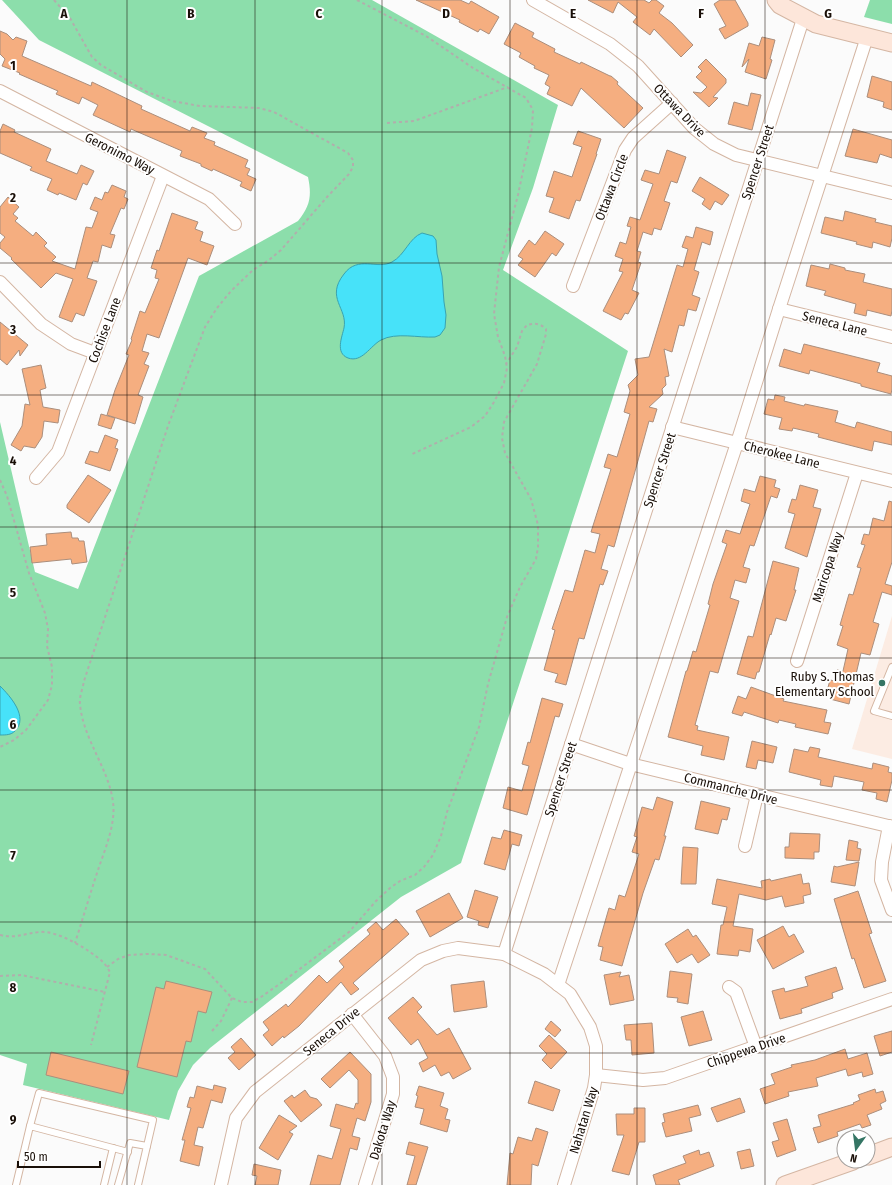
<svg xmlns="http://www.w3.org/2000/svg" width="892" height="1185" viewBox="0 0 892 1185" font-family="'Fira Sans Condensed',sans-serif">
  <rect width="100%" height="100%" fill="#fbfbfb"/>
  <!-- built -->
  <path fill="#fcece3" d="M892 616V759L852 749Z"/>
  <!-- green -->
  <g fill="#8cdeab">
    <path d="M2 0H372L558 105 533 188 503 270 628 351 461 863 401 897 210 1048 193 1065 178 1091 169 1120 23 1085 27 1064 0 1055V422L35 572 78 589 199 276 298 221C310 206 312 196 308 177L39 40Z"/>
    <path d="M870 0H892V24L864 17Z"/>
  </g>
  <!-- water -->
  <g fill="#47e2f9" stroke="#39a3b1">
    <path d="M422 233 433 236 436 240 437 254 442 276 444 302 446 315 445 328 440 335 435 337C418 338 396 332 381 340 370 346 362 363 348 358 335 353 342 337 344 328 348 308 325 298 344 274 358 255 377 270 392 262 405 255 409 238 422 233Z"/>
    <path d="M0 686C10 696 29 717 15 731 11 735 6 735 0 735Z"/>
  </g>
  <!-- building -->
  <g fill="#f5ae80" stroke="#ab8e7c">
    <path d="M416 0H460L469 4 471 1 499 17 489 34 480 29 478 32 459 22 460 20Z"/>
    <path d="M588 0H644L649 3 652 0H656L664 6 659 13 672 23 693 45 681 57 654 29 650 35 633 22 637 17 618 2 613 13Z"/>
    <path d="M720 0H735L748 23V26L725 39 719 29 726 26 714 4Z"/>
    <path d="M515 23 534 33 532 37 555 49 554 52 580 64 581 62 610 76H611L618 82 617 84 643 108 624 128 581 88 572 106 547 94 550 87 545 84 549 75 534 68 535 66 519 57 521 53 504 44Z"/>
    <path d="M0 31 7 34 13 40 16 37 27 41 22 56 91 86 92 82 142 106 141 109 190 131 192 127 207 133 204 138 215 142 214 145 248 160 245 167 250 169 247 175 256 179 251 191 240 186 242 182 213 169 212 171 201 166V164L180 156 182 151 131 129 130 132 93 115 98 105 82 97 79 104 56 94 58 91 19 74 20 73 2 66 5 59 0 54Z"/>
    <path d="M762 37 775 40 770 59 772 60 766 79 745 72 749 59 742 67 749 43 759 46Z"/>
    <path d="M706 59 726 79V83L713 97 718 98 709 107 693 92 701 93 707 87 696 77 702 71 698 67Z"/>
    <path d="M872 76 892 82V110L883 107 884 102 867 97Z"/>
    <path d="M751 93 761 95 752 130 728 124 734 102 748 106Z"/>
    <path d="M3 124 15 130 14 132 51 149 46 161 77 174 81 165 94 171 87 185 83 183 76 200 59 193 58 195 47 190 52 179 30 170 32 167 0 153V131Z"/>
    <path d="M853 129 892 140V158L880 154 877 163 845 156Z"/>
    <path d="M578 131 601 139 596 154H597L580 201 576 200 569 219 549 212 554 198 546 196 554 171 572 177 582 147 573 144Z"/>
    <path d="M667 150 686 157 677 183 671 181 664 201 670 203 661 230 654 228 652 235 643 232 637 251 641 252 638 262 641 263 632 290 639 293 628 314 625 313 621 320 603 311 623 272 619 271 623 259 615 256 620 242 626 244 631 227 627 226 630 217 640 220 653 184 641 180 645 170 659 174Z"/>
    <path d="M700 177 729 195 722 205 715 201 710 210 702 204 705 199 692 191Z"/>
    <path d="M112 185 126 191 124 197 128 199 124 209 121 208 110 234 115 235 111 248 102 245 98 262 93 261 87 278 97 281 84 316 76 313 72 322 59 317 73 279 56 273 41 288 11 259 12 258 0 248V243L5 237 0 233V207L8 197 19 207 13 214 18 218 15 221 33 236 36 232 47 243 44 246 56 257 52 261 75 269 86 227 92 228 98 212 90 209 95 197 102 200 105 192 108 193Z"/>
    <path d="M845 211 876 219 875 222 892 226V238L890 247 873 242 872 248 856 244 857 242 821 233 825 217 843 221Z"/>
    <path d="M172 213 198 222 195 229 203 232 200 241 214 246 207 265 188 258 159 338 147 334 142 351 149 353 144 364 149 366 138 395 143 397 135 424 107 415 115 390 129 355 126 354 132 340 131 339 140 311 145 313 159 279 155 278 157 270 151 268 157 250 159 251Z"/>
    <path d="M696 227 713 232 710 245 702 242 694 270 699 272 692 295 700 298 696 311 688 309 684 326 679 325 672 352 664 349 669 376 665 377 666 385 662 389 663 394 649 407 657 409 653 422 649 421 614 547 608 545 601 569 608 571 603 585 600 584 584 639 579 638 566 685 555 682 558 674 544 670 555 630 552 629 565 590 573 592 585 550 595 553 600 534 591 532 611 469 604 467 608 454 617 457 630 414 624 412 630 391 628 385 638 375 635 359 649 357 677 265 683 267 688 249 682 247 686 236 693 238Z"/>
    <path d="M545 231 564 244 556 256 552 253 535 277 518 265 523 259 518 256 529 240 535 245Z"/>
    <path d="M830 264 845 268V270L865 274 863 282 892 289V310L891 316 867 310 866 316 854 313 856 304 824 295 826 291 806 286 811 265 829 269Z"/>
    <path d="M0 322 28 345 20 356 19 350 7 365 0 359Z"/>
    <path d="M804 344 880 363 877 372 892 376V389L891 394 861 386V384L810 370 809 374 779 366 784 349 801 354Z"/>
    <path d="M41 365 46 388 40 390 43 407 60 410 58 423 44 421 42 437 35 448 24 446 21 451 11 445 22 426 25 404 30 405 22 369Z"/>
    <path d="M775 395 785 397 784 401 804 406 805 404 838 411 835 422 855 428 857 422 892 432V445L874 441 872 451 818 437 819 434 793 428 792 431 779 429 782 418 764 414 768 399 774 400Z"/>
    <path d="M101 414 115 418 111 429 98 425Z"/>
    <path d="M105 435 118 440 115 448 118 449 110 471 85 463 90 451 98 453Z"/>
    <path d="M88 475 111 490 89 523 67 508V505Z"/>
    <path d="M760 476 776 480 774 487 780 489 777 498 771 496 754 546 750 545 743 567 750 569 746 583 735 580 730 598 739 601 718 673 710 671 695 725 698 726 697 730 729 737 724 760 701 755 703 746 668 737 686 671H687L693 651 696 652 710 605 708 604 713 584 727 544 722 542 726 530 740 534 750 504 741 501 744 489 755 492Z"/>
    <path d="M800 485 818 490 813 507 821 509 807 557 785 548 795 514 788 512 792 499 796 500Z"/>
    <path d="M889 501 892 502V562L885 584 892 586V595L882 592 873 622 879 624 870 655 861 653 849 704 830 699 832 692 827 691 830 680 835 681 837 670 843 671 848 649 837 645 843 626 840 625 849 594 853 595 861 568 857 567 865 545 861 544 864 534 869 535 873 518 884 521Z"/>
    <path d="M71 532 72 538H78L79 541H84L87 562 72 564 71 559 32 563 30 547 47 545 46 534Z"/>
    <path d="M773 561 799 568 794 590H796L786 621 776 618 771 635 770 634 759 672H757L755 679 737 674 748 636 753 637Z"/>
    <path d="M751 687 784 699 783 701 827 710 824 722 831 723 828 734 795 727 796 724 779 720 778 723 744 712 742 716 732 713 738 696 746 699Z"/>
    <path d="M542 698 563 704 559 717 555 716 527 815 503 808 508 787 522 791 529 766 522 764 528 742 530 743Z"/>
    <path d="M752 741 777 747 773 763 758 760 756 769 746 767Z"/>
    <path d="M810 747 820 749 818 757 872 769 873 763 889 767 888 772 892 773V780L887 802 876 799 877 793 862 790 864 782 834 776 832 787 820 785 821 780 789 772 794 749 808 752Z"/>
    <path d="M657 797 673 802 664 836H666L659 860 655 859 643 893 622 966 600 960 603 947 598 946 609 908 615 910 619 895 625 897 639 854 632 852 637 837 634 836 642 807 653 810Z"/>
    <path d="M701 801 730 808 727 820 722 819 718 834 695 829Z"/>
    <path d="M504 830 522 835 519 846 512 844 505 870 484 864 492 837 501 839Z"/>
    <path d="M790 833 820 834 819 852H814V859L785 858V847H789Z"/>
    <path d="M849 840 858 842 857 848 861 849 859 861 846 860Z"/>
    <path d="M683 847 698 848 696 884H681Z"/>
    <path d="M859 862 855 886 831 882 834 866 837 867Z"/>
    <path d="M801 874 803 884 809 883 811 894 803 896 804 903 785 907 782 896 766 900 739 894 733 926 753 929 750 952 739 950 738 956 717 954 721 925H723L727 907 712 904 717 879 762 888 761 881 770 879 771 881Z"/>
    <path d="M475 890 498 897 488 928 478 925 479 921 467 917Z"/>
    <path d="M858 891 872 933 869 934 886 981 864 988 854 958 852 959 834 899Z"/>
    <path d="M449 893 463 918 430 937 416 911Z"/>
    <path d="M396 919 409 934 353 983 359 989 351 995 341 982 299 1026 284 1038 283 1036 272 1046 263 1035 269 1030 263 1022 286 1004 288 1007 319 975 327 983 344 967 339 961 370 934 367 930 376 922 383 930Z"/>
    <path d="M783 926 789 937 794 934 804 952 773 969 757 940Z"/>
    <path d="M688 929 693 937 696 935 710 955 698 963 692 954 677 963 665 944Z"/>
    <path d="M836 967 843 989 832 993 833 998 801 1009 802 1013 780 1019 772 991 784 988 785 992 808 986 805 977Z"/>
    <path d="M670 971 692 974 688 1004 677 1002 678 998 667 997Z"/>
    <path d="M621 972 619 977 629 975 634 1000 610 1005 604 975Z"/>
    <path d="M166 981 212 992 206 1013 198 1011 191 1042 186 1041 177 1077 137 1067 156 987 164 989Z"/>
    <path d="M484 981 487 1007 454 1012 451 985Z"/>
    <path d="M413 997 422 1007 417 1012 437 1035 449 1028 471 1069 453 1079 449 1072 441 1076 435 1065 423 1072 419 1063 428 1058 418 1039 411 1045 388 1018Z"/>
    <path d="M703 1011 712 1040 689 1046 681 1017Z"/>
    <path d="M551 1021 561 1030 555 1037 545 1029Z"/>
    <path d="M652 1023 654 1053 632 1055 631 1040H626L624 1025Z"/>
    <path d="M892 1031V1052L880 1056 874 1036Z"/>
    <path d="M549 1035 567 1052 551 1069 542 1060 547 1054 539 1046Z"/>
    <path d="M241 1038 256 1055 239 1070 228 1058 235 1052 231 1047Z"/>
    <path d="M845 1049 848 1059 867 1053 873 1074 863 1077 862 1072 848 1076 846 1069 816 1078 818 1086 788 1092 789 1096 765 1104 760 1089 775 1084 771 1074 792 1067 791 1065 815 1060Z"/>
    <path d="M51 1052 129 1071 123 1094 46 1075Z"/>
    <path d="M350 1052 371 1074V1102L365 1121 357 1118 352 1136 360 1138 357 1150 350 1148 340 1185H310L318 1155 332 1159 341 1129 330 1126 336 1104 354 1109 356 1103 358 1104V1080L349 1070 330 1088 321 1079Z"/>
    <path d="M535 1081 560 1090 553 1111 528 1103Z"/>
    <path d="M214 1085 226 1088 222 1103 211 1100 203 1128 198 1127 194 1145 203 1147 199 1166 180 1161 185 1140H182L191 1108 187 1107 190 1097 194 1098 197 1086 213 1090Z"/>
    <path d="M419 1086 444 1093 440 1106 448 1109 445 1119 450 1120 447 1132 420 1124 424 1109 415 1107 418 1096 416 1095Z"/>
    <path d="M875 1089 876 1093 883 1091 886 1101 880 1104 882 1109 867 1115 871 1125 862 1128 860 1124 837 1132 838 1136 818 1143 813 1128 821 1126 818 1115 854 1104 853 1103 860 1100 858 1095Z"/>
    <path d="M305 1090 310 1097 317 1099 322 1105 301 1122 284 1101 292 1095 294 1098Z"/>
    <path d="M740 1098 745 1112 717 1122 711 1108Z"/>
    <path d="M698 1105 701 1115 689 1118 692 1131 666 1137 662 1123 665 1122 663 1114Z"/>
    <path d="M634 1108H645V1142H639L629 1175 612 1171 624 1135H617L616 1114H634Z"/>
    <path d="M279 1115 297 1126 289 1132 293 1134 278 1160 259 1148Z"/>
    <path d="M787 1119 796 1150 777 1157 772 1142 779 1140 773 1123Z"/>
    <path d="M536 1128 548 1132 538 1166 532 1164 531 1185H507L510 1153 513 1154 518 1137 532 1141Z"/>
    <path d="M409 1142 428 1147 416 1185H407L415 1156 406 1154Z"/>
    <path d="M750 1149 754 1166 741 1169 737 1152Z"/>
    <path d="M699 1150 700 1155 709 1152 714 1166 678 1180 680 1185H656L653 1175 686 1163 683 1156Z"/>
    <path d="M254 1164 281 1170 278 1185H255L257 1176 252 1175Z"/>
  </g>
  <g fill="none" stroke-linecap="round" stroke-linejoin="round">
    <defs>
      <g id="lane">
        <path d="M892 667 874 711 892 716"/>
        <path d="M30 1126 39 1093 153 1120 147 1146"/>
        <path d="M16 1185 30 1126 128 1152"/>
        <path d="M104 1185 113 1148"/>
        <path d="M118 1185 130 1143 147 1146 138 1185"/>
      </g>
      <g id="street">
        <path d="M533 0 610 44 638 66 694 128 714 144 736 155 892 193"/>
        <path d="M0 91 209 199 235 224"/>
        <path d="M0 282 41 324 71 344 95 353"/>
        <path d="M573 286 625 150 633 138 672 103"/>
        <path d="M779 309 892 337"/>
        <path d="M672 427 892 481"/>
        <path d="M36 478 58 452 163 176"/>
        <path d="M797 661 857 473"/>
        <path d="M571 744 630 764 892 827"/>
        <path d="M889 826 882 862 881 880 892 910"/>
        <path d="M745 846 757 795"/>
        <path d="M504 954 803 19"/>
        <path d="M558 985 737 443 779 309 867 37"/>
        <path d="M729 987 736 992 756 1047"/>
        <path d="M352 1014 385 1056 393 1077V1094L365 1185"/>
        <path d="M596 1075 643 1080 665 1078 892 999"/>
        <path d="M221 1185 236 1118 255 1092 421 960 443 951 458 948 504 954 544 974 570 994 590 1027 596 1046V1075L594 1088 564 1185"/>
      </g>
      <g id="secondary">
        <path d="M776 0 780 5 816 24 892 43"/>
        <path d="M868 1156 892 1147"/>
        <path d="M785 1185 853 1161"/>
      </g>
    </defs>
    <!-- lane casing -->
    <use href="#lane" stroke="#d4b6a3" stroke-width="8"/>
    <!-- street casing -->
    <use href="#street" stroke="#d4b6a3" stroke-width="14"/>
    <!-- secondary casing -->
    <use href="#secondary" stroke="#d4b6a3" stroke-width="19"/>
    <!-- path -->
    <g stroke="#b1aeac" stroke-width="2" stroke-dasharray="3 3" stroke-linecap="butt">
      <path d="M54 0 70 18 92 57 101 65 147 92 172 101 200 106 259 108 274 112 348 153 353 160V167L349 174 327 197 281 250 269 260 253 270 231 291 217 308 205 327 168 426 84 681C83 688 79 697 80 704 83 739 109 769 113 802 116 824 105 849 98 870 90 894 83 918 75 943"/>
      <path d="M357 0 426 36 473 68 526 98 533 110 532 128 518 195 499 267 494 314 498 337 505 356 507 368 504 383 494 402 485 416 471 427 410 455"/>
      <path d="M387 123 414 121 508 87"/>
      <path d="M0 480 7 496 29 573 45 613 48 629 47 646 52 667V685L48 700 26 730 14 740 0 747"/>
      <path d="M0 935C16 939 25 933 40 932 57 930 90 950 103 962 106 965 108 969 110 972L91 1045"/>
      <path d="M107 967 118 959 129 955 148 954 166 955 205 969 232 998 242 1002H252L261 997 281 983 349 932 376 901 390 888 400 881 415 875 424 867 433 855 441 836 447 812 479 727 488 684 507 617 520 587 536 559 538 547V525L531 499 505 453 502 438 504 422 537 364 546 334V329C540 323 534 323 527 325L522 331 517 347 506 364"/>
      <path d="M0 976 21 975 105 992"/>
      <path d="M212 1031 221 1021 232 998"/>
    </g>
    <!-- lane -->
    <use href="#lane" stroke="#fff" stroke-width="6"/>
    <!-- street -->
    <use href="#street" stroke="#fff" stroke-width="12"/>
    <!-- secondary -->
    <use href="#secondary" stroke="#fde6da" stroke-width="17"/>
  </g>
  <!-- grid -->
  <path fill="none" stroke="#190f08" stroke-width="1" stroke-opacity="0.55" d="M127 0V1185M255 0V1185M382 0V1185M510 0V1185M637 0V1185M765 0V1185M0 132H892M0 263H892M0 395H892M0 527H892M0 658H892M0 790H892M0 922H892M0 1053H892"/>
  <!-- markers -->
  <circle fill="#347564" stroke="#fff" stroke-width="1.5" cx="882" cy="683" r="4"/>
  <g text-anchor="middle" stroke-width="4" stroke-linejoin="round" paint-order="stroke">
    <!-- street labels -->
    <g font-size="13" fill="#190f08" stroke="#fff">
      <text transform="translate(680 110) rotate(46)" y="5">Ottawa Drive</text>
      <text transform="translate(120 153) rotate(27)" y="5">Geronimo Way</text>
      <text transform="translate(757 162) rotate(-72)" y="5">Spencer Street</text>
      <text transform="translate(611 187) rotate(-69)" y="5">Ottawa Circle</text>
      <text transform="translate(835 323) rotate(14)" y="5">Seneca Lane</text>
      <text transform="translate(104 330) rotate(-69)" y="5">Cochise Lane</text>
      <text transform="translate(782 454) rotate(14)" y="5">Cherokee Lane</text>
      <text transform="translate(659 470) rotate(-72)" y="5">Spencer Street</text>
      <text transform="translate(827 567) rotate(-72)" y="5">Maricopa Way</text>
      <text transform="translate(560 779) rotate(-72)" y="5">Spencer Street</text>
      <text transform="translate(731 788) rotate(14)" y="5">Commanche Drive</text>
      <text transform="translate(331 1031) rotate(-39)" y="5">Seneca Drive</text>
      <text transform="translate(746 1050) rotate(-19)" y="5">Chippewa Drive</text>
      <text transform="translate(583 1120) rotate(-73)" y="5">Nahatan Way</text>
      <text transform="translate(382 1130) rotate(-73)" y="5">Dakota Way</text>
    </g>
    <!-- poi labels -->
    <g font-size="13" fill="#190f08" stroke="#fff" text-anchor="end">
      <text x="874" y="681">Ruby S. Thomas<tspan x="874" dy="15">Elementary School</tspan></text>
    </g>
  </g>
  <g font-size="13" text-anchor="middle" font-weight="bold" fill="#190f08" stroke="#fff" stroke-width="4" stroke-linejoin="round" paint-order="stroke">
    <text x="64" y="18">A</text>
    <text x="191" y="18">B</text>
    <text x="319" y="18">C</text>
    <text x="446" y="18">D</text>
    <text x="573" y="18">E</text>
    <text x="701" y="18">F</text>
    <text x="828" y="18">G</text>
    <text x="13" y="70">1</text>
    <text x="13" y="202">2</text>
    <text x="13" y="334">3</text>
    <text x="13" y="465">4</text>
    <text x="13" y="597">5</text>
    <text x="13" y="729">6</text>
    <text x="13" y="860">7</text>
    <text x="13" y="992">8</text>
    <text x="13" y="1124">9</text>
  </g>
  <!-- north arrow -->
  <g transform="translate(856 1149) rotate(194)"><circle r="19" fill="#ffffff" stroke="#a39f9c"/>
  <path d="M0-3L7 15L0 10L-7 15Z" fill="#347564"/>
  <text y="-6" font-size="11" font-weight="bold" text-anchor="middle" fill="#190f08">N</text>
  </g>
  <!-- scale -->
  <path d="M18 1161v6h82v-6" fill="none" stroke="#190f08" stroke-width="2"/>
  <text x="24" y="1161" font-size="12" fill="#190f08" stroke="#ffffff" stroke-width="3" paint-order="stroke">50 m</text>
</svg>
